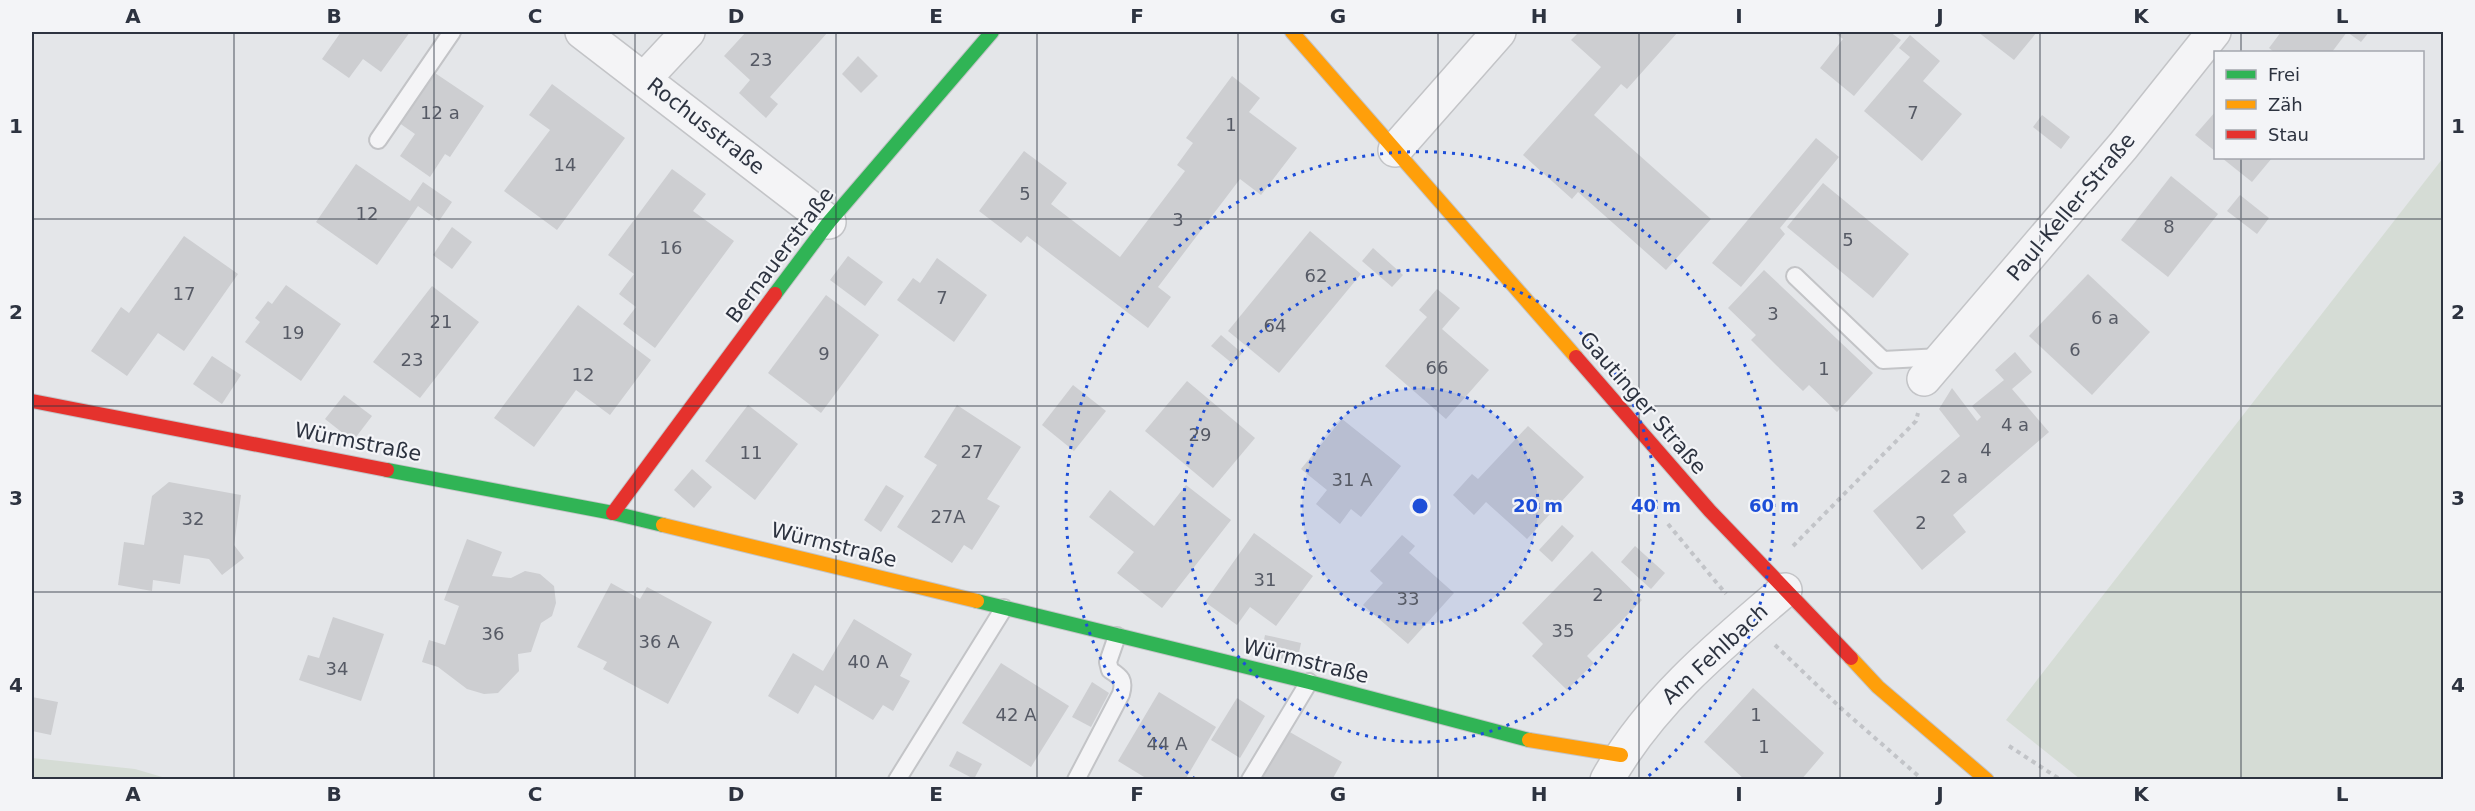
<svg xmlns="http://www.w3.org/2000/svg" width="2475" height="811" viewBox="0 0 2475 811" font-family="'DejaVu Sans',sans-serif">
  <rect width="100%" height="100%" fill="#e4e6e9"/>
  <!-- green -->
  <g fill="#d5dcd5">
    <path d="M2443 158V779H2080L2006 720Z"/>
    <path d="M32 758 135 769 169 779H32Z"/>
  </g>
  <!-- building -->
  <g fill="#cdced1">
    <path d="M341 32H410L381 72 363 59 349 78 322 59Z"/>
    <path d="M746 32H828L770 97 778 104 766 118 739 93 750 80 724 56Z"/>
    <path d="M1579 32H1678L1627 89 1621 84 1594 115 1711 219 1666 270 1578 192 1572 199 1523 155 1601 67 1571 40Z"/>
    <path d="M1834 32H1890L1901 40 1854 96 1820 68 1843 39Z"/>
    <path d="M1978 32H2037L2014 60Z"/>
    <path d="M2281 32H2369L2361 42 2347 32 2332 52H2274L2269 48Z"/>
    <path d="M1910 35 1940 61 1923 81 1962 114 1922 161 1864 111 1910 57 1899 48Z"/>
    <path d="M858 56 878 76 861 93 842 74Z"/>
    <path d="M429 69 484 106 450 157 445 154 430 177 400 156 415 134 395 120Z"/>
    <path d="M1232 76 1260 98 1249 112 1297 148 1261 195 1240 179 1158 287 1171 297 1148 328 1027 236 1021 243 979 211 1024 151 1067 183 1051 204 1120 257 1185 171 1177 165 1193 143 1186 138Z"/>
    <path d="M552 84 625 138 557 230 504 191 550 130 529 115Z"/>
    <path d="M2216 111V152L2195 135Z"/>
    <path d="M2042 115 2070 137 2061 149 2033 127Z"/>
    <path d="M1816 138 1839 157 1780 228 1785 234 1741 287 1712 263Z"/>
    <path d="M2222 158H2272L2252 182Z"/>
    <path d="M356 164 410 201 423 182 452 202 439 221 418 206 377 265 316 222Z"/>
    <path d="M672 169 706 194 693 211 734 241 655 348 623 324 636 307 619 294 634 274 608 255Z"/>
    <path d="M2171 176 2218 214 2168 277 2121 240Z"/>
    <path d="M1823 183 1909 254 1873 298 1787 227Z"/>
    <path d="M2240 195 2269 218 2257 234 2227 211Z"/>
    <path d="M452 227 472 242 452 269 433 255Z"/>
    <path d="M1310 231 1361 274 1279 373 1228 331Z"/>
    <path d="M184 236 238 274 184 351 158 333 127 376 91 351 121 307 129 313Z"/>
    <path d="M1373 248 1403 275 1392 287 1362 261Z"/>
    <path d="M848 256 883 282 865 306 830 280Z"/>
    <path d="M937 258 987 295 954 342 897 300 913 278 920 283Z"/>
    <path d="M1764 270 1873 373 1837 412 1809 385 1803 391 1776 365 1751 340 1756 335 1728 308Z"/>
    <path d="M2088 274 2150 332 2092 395 2029 336Z"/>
    <path d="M286 285 341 324 301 381 245 342 260 322 255 318 268 301 272 304Z"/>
    <path d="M432 286 479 322 420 398 373 362Z"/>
    <path d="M1437 289 1460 308 1442 329 1489 370 1446 419 1385 366 1427 317 1419 310Z"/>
    <path d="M826 295 879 335 821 413 768 373Z"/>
    <path d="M578 305 651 360 610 415 576 390 534 447 494 418Z"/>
    <path d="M1221 335 1242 353 1233 364 1211 346Z"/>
    <path d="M2015 352 2032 372 2012 389 2049 432 1953 515 1966 532 1922 570 1873 511 1960 436 1939 409 1952 388 1977 421 1981 417 1972 406 2004 380 1995 370Z"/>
    <path d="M212 356 241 375 222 404 193 384Z"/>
    <path d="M1187 381 1255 438 1213 488 1145 431Z"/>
    <path d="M1073 385 1106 411 1074 451 1042 425Z"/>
    <path d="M344 395 372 416 353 441 325 419Z"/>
    <path d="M748 405 798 444 755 500 705 461Z"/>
    <path d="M957 405 1021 447 987 499 1000 506 972 550 964 545 952 563 897 527 937 465 924 457Z"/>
    <path d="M1342 419 1401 466 1361 517 1351 509 1340 524 1316 504 1327 490 1301 469Z"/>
    <path d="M1528 426 1584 477 1527 539 1486 502 1474 515 1453 495 1472 474 1478 479Z"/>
    <path d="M692 469 712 487 694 508 674 490Z"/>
    <path d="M169 482 241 495 234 545 244 558 222 575 209 559 184 555 180 584 153 580 152 591 118 585 124 542 144 545 152 496Z"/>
    <path d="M886 485 904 496 881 532 864 520Z"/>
    <path d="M1186 485 1231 520 1162 608 1117 573 1134 552 1089 517 1110 490 1154 526Z"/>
    <path d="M1562 525 1574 536 1552 562 1539 550Z"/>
    <path d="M1254 533 1313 576 1276 626 1250 607 1237 625 1205 602Z"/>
    <path d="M1402 535 1415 546 1409 553 1454 593 1408 644 1363 605 1383 583 1370 571Z"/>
    <path d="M467 539 502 552 492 576 511 578 525 571 540 574 554 586 556 603 552 616 541 623 531 652 518 654 519 671 498 693 484 694 467 689 438 667 422 662 429 640 445 645 459 606 444 600Z"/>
    <path d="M1635 546 1665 573 1651 589 1621 562Z"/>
    <path d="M1592 551 1642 600 1587 656 1594 663 1567 690 1532 656 1543 644 1522 623Z"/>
    <path d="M611 583 640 599 647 587 712 622 668 704 603 669 607 662 577 647Z"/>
    <path d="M333 617 384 634 361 701 299 680 308 655 319 658Z"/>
    <path d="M854 619 912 654 900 676 910 681 893 711 883 705 873 720 815 685 798 714 768 696 793 653 823 671Z"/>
    <path d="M1265 635 1301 643 1297 662 1261 654Z"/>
    <path d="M1001 663 1069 706 1031 767 962 723Z"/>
    <path d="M1092 682 1109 693 1091 727 1072 717Z"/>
    <path d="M1753 688 1824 753 1801 780H1745L1704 742Z"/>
    <path d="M1159 692 1216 727 1185 780H1149L1118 761Z"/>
    <path d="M32 697 58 702 51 735 32 731Z"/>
    <path d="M1237 698 1265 716 1240 758 1211 740Z"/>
    <path d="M1288 731 1342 762 1332 780H1260Z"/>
    <path d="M957 751 982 764 974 779 949 766Z"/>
  </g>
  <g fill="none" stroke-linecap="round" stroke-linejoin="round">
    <defs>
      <g id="lane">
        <path d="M378 140 452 32"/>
        <path d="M1795 276 1883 360 1941 357"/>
        <path d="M897 780 1004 608"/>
        <path d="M1076 780 1121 694C1125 680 1121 677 1110 670L1108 662 1117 636"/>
        <path d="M1250 780 1309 682"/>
      </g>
      <g id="street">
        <path d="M582 32 829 222"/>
        <path d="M645 78 688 32"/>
        <path d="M1395 150 1499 32"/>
        <path d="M1924 379 2123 146 2214 32"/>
        <path d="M1607 780C1650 703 1719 646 1785 590"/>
      </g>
      <g id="fast">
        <path d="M775 294 829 222 992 32"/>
        <path d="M387 470 613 513 663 525"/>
        <path d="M977 601 1309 682 1529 740"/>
      </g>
      <g id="slow">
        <path d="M1292 32 1576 357"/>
        <path d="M663 525 977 601"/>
        <path d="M1851 658 1878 687 1987 780"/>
        <path d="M1529 740 1621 755"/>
      </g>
      <g id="jam">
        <path d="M1576 357 1710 511 1851 658"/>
        <path d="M32 401 387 470"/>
        <path d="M613 513 775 294"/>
      </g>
    </defs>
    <!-- lane casing -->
    <use href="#lane" stroke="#c3c4c7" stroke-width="20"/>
    <!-- street casing -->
    <use href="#street" stroke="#c3c4c7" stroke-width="36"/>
    <!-- fast casing -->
    <use href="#fast" stroke="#c3c4c7" stroke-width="16"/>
    <!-- slow casing -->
    <use href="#slow" stroke="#c3c4c7" stroke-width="16"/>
    <!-- jam casing -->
    <use href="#jam" stroke="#c3c4c7" stroke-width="16"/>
    <!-- path -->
    <g stroke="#c2c4c8" stroke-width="4" stroke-dasharray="4.5 4.5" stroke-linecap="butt">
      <path d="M1668 524 1726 594"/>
      <path d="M1793 546 1916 421 1918 413"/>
      <path d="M1775 645 1843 710 1923 780"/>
      <path d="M2009 746 2061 780"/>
    </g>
    <!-- lane -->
    <use href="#lane" stroke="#f4f4f6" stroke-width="16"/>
    <!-- street -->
    <use href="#street" stroke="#f4f4f6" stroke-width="33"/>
    <!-- fast -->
    <use href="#fast" stroke="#30b455" stroke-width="14"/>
    <!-- slow -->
    <use href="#slow" stroke="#ff9f0a" stroke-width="14"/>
    <!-- jam -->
    <use href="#jam" stroke="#e5322d" stroke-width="14"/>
  </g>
  <!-- grid -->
  <path fill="none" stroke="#2d3340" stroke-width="1.5" stroke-opacity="0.55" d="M234 32V780M434 32V780M635 32V780M836 32V780M1037 32V780M1238 32V780M1438 32V780M1639 32V780M1840 32V780M2040 32V780M2241 32V52M2241 158V780M32 219H2444M32 406H2444M32 592H2444"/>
  <!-- distance rings -->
  <circle cx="1420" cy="506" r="118" fill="#1d4ed8" fill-opacity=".12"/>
  <g fill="none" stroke="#1d4ed8" stroke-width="3" stroke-dasharray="3 6">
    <circle cx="1420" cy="506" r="118"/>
    <circle cx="1420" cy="506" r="236"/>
    <path d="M1195 779A354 354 0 1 1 1645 779"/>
  </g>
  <g text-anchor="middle" stroke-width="4.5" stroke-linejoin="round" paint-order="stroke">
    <!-- number labels -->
    <g font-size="18" fill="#565a65">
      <text x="761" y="66">23</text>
      <text x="440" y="119">12 a</text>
      <text x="1913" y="119">7</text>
      <text x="1231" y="131">1</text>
      <text x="565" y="171">14</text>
      <text x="1025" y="200">5</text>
      <text x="367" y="220">12</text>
      <text x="1178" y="226">3</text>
      <text x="2169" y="233">8</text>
      <text x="1848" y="246">5</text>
      <text x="671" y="254">16</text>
      <text x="1316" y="282">62</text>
      <text x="184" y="300">17</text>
      <text x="942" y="304">7</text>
      <text x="1773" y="320">3</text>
      <text x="2105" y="324">6 a</text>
      <text x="441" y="328">21</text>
      <text x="1275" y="332">64</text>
      <text x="293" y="339">19</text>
      <text x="2075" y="356">6</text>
      <text x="824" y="360">9</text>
      <text x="412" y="366">23</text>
      <text x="1437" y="374">66</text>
      <text x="1824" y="375">1</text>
      <text x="583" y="381">12</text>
      <text x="2015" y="431">4 a</text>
      <text x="1200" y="441">29</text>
      <text x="1986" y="456">4</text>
      <text x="972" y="458">27</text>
      <text x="751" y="459">11</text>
      <text x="1954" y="483">2 a</text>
      <text x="1352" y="486">31 A</text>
      <text x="948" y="523">27A</text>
      <text x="193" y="525">32</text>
      <text x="1921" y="529">2</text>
      <text x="1265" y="586">31</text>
      <text x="1598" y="601">2</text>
      <text x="1408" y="605">33</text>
      <text x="1563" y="637">35</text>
      <text x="493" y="640">36</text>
      <text x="659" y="648">36 A</text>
      <text x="868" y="668">40 A</text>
      <text x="337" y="675">34</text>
      <text x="1016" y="721">42 A</text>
      <text x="1756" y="721">1</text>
      <text x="1167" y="750">44 A</text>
      <text x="1764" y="753">1</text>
    </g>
    <!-- street labels -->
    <g font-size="21" fill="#2d3340" stroke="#f3f4f7">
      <text transform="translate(706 126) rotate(38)" y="7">Rochusstraße</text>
      <text transform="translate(2071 207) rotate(-50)" y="7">Paul-Keller-Straße</text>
      <text transform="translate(780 255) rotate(-53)" y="7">Bernauerstraße</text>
      <text transform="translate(1643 403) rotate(49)" y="7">Gautinger Straße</text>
      <text transform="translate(358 442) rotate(11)" y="7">Würmstraße</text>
      <text transform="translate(834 545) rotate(14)" y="7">Würmstraße</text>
      <text transform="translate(1715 654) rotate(-43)" y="7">Am Fehlbach</text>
      <text transform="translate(1306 661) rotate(14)" y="7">Würmstraße</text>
    </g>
  </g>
  <circle cx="1420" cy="506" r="9" fill="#1d4ed8" stroke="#f3f4f7" stroke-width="3"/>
  <g font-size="18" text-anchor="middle" font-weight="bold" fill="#1d4ed8" stroke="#f3f4f7" stroke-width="4.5" stroke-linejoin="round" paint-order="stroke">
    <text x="1538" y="512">20 m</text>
    <text x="1656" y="512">40 m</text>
    <text x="1774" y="512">60 m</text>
  </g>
  <!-- border -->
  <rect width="2475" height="811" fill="none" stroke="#f3f4f7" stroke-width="66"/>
  <!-- legend -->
  <rect x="2214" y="51" width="210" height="108" fill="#f3f4f7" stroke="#a4a7ae" stroke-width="1.5"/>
  <rect x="2226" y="70" width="30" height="9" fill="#30b455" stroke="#a4a7ae" stroke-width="1.5"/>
  <text x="2268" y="81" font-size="18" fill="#2d3340">Frei</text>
  <rect x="2226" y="100" width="30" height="9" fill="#ff9f0a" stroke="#a4a7ae" stroke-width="1.5"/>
  <text x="2268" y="111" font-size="18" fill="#2d3340">Zäh</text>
  <rect x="2226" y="130" width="30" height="9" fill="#e5322d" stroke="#a4a7ae" stroke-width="1.5"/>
  <text x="2268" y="141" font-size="18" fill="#2d3340">Stau</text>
  <rect x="33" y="33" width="2409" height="745" fill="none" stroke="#2d3340" stroke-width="2"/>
  <g font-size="20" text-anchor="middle" font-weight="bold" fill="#2d3340">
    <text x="133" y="23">A</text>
    <text x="334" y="23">B</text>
    <text x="535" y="23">C</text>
    <text x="736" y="23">D</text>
    <text x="936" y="23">E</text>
    <text x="1137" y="23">F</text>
    <text x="1338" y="23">G</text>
    <text x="1539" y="23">H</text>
    <text x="1739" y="23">I</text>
    <text x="1940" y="23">J</text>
    <text x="2141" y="23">K</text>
    <text x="2342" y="23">L</text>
    <text x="16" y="133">1</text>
    <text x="2458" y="133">1</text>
    <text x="16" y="319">2</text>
    <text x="2458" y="319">2</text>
    <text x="16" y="505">3</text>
    <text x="2458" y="505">3</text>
    <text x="16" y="692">4</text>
    <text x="2458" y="692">4</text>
    <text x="133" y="801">A</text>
    <text x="334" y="801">B</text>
    <text x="535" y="801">C</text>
    <text x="736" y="801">D</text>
    <text x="936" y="801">E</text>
    <text x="1137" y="801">F</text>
    <text x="1338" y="801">G</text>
    <text x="1539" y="801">H</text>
    <text x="1739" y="801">I</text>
    <text x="1940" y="801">J</text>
    <text x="2141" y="801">K</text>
    <text x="2342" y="801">L</text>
  </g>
</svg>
